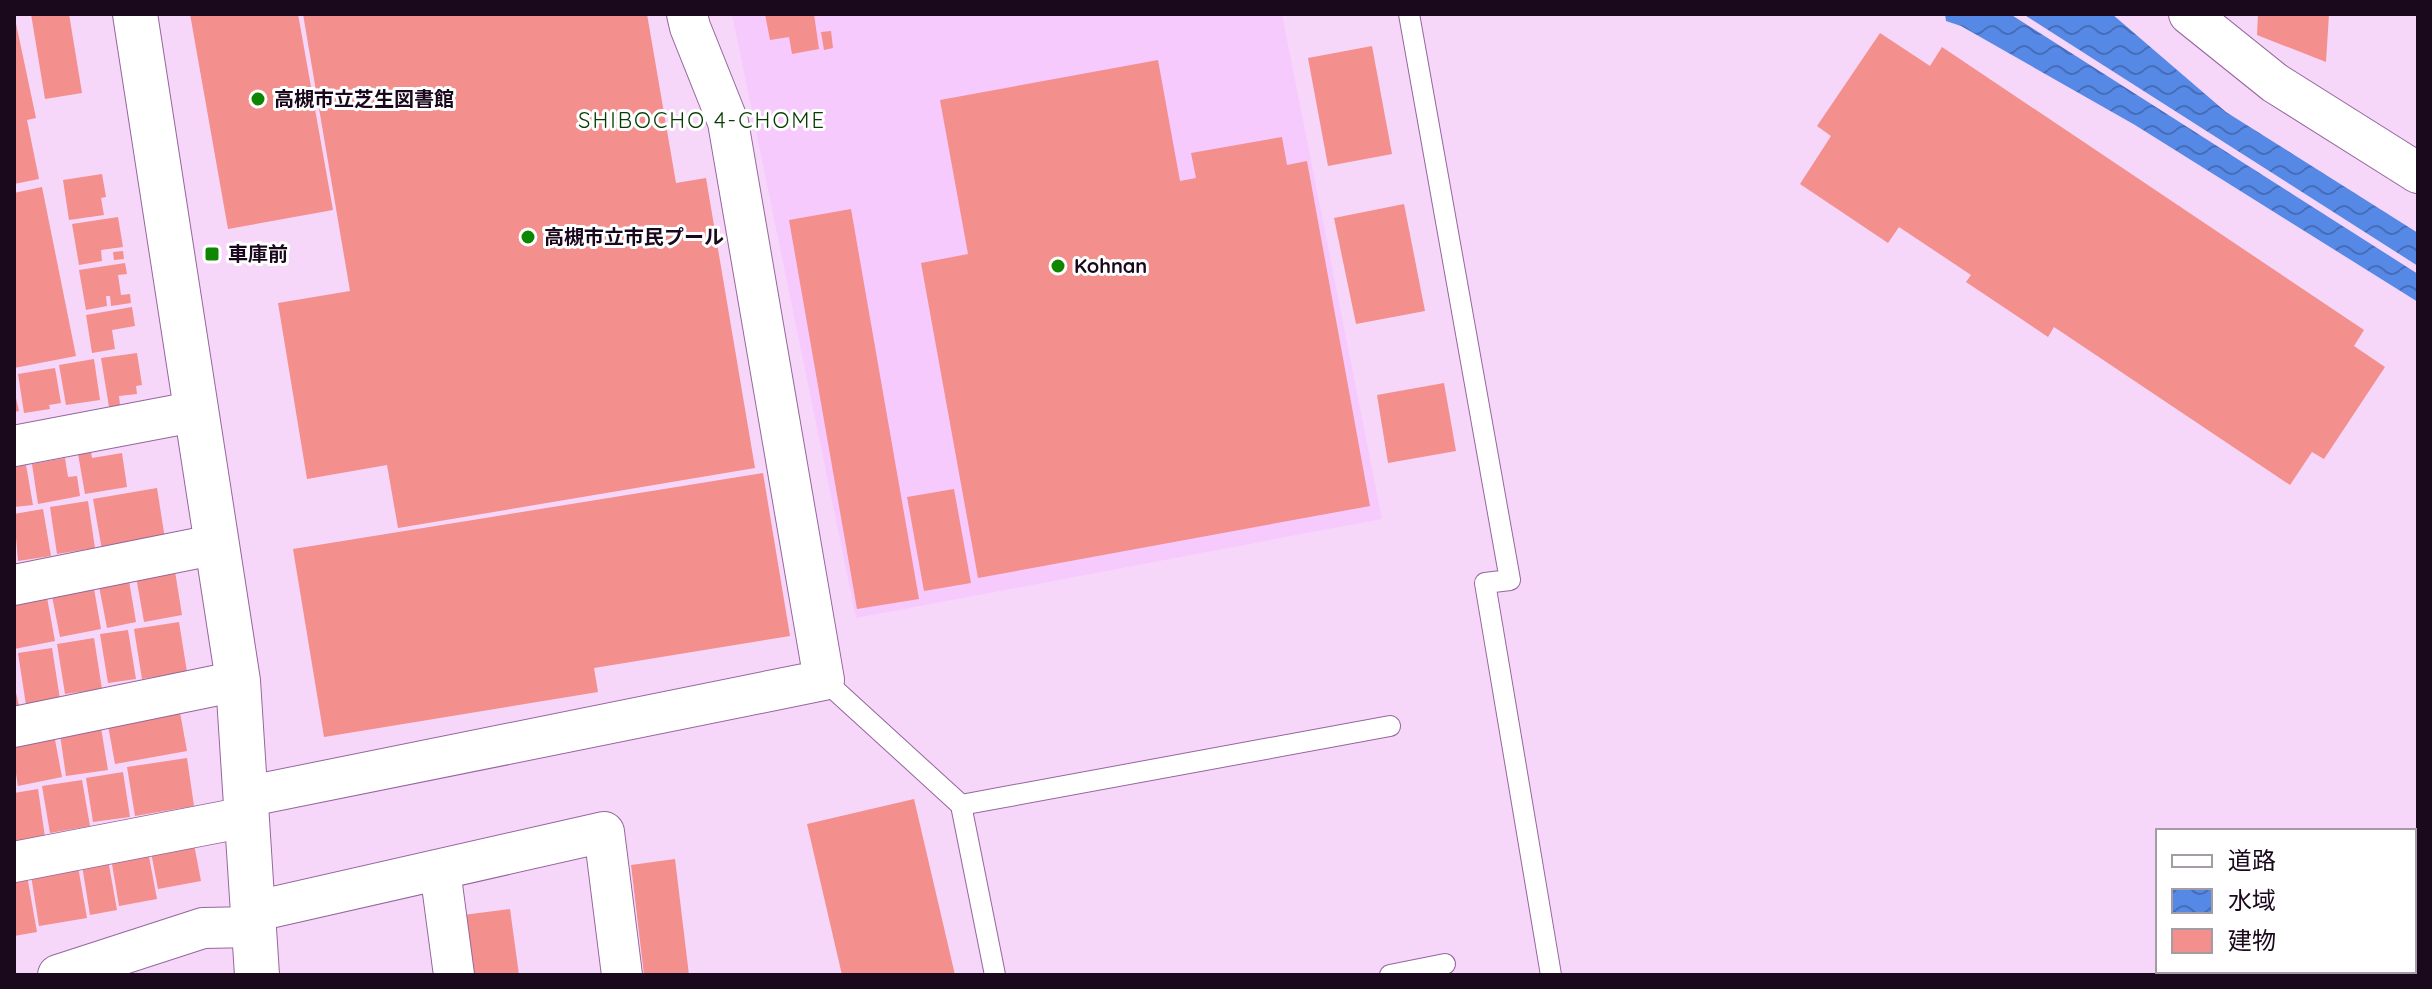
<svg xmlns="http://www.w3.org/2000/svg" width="2432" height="989" viewBox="0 0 2432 989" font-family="Quicksand,'Noto Sans JP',sans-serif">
  <defs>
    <pattern id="water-waves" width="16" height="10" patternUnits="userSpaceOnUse" patternTransform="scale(2)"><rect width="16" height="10" fill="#5688e6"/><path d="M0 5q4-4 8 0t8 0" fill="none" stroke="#466dba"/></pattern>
  </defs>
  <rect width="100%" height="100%" fill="#f6d7fa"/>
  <!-- built -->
  <path fill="#f7cafe" d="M732 14H1282L1382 519 856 618Z"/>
  <!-- water -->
  <g fill="url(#water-waves)">
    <path d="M1945 14H2010L2418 274V302L2135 125 1961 26 1946 21Z"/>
    <path d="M2023 14H2112L2226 112 2418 233V266Z"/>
    <path d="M2418 943V975H2245L2266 971H2414V944Z"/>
  </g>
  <!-- building -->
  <g fill="#f38f8c">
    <path d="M14 14 36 118 27 120 39 179 14 184Z"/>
    <path d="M31 14H69L82 93 45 99Z"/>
    <path d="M190 14H298L333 210 228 229Z"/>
    <path d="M303 14H647L676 183 706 178 755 468 398 528 387 465 307 479 278 303 350 291Z"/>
    <path d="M765 14H814L819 49 792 54 789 37 770 40Z"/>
    <path d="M2258 14H2329L2326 62 2257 35Z"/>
    <path d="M831 31 833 48 824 50 821 32Z"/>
    <path d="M1880 33 1930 66 1942 47 2364 330 2354 346 2385 367 2324 459 2312 452 2290 485 2054 327 2048 337 1966 282 1971 275 1899 227 1888 243 1800 184 1831 136 1817 126Z"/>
    <path d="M1372 46 1392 154 1328 166 1308 58Z"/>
    <path d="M1158 60 1180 181 1196 178 1191 153 1282 137 1287 165 1307 161 1370 506 978 578 921 263 968 254 940 100Z"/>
    <path d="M102 174 106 197 101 198 104 215 69 220 63 180Z"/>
    <path d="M42 187 76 356 14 368V193Z"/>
    <path d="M1404 204 1425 311 1356 324 1334 218Z"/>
    <path d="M851 209 919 599 857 609 789 220Z"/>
    <path d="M118 217 123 247 101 250 102 261 79 265 72 224Z"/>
    <path d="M123 251 124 259 114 260 113 252Z"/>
    <path d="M125 263 127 274 118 275 121 295 130 294 131 303 111 306 110 296H106L107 306 86 310 79 270Z"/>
    <path d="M132 307 135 326 112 330 115 349 92 353 86 315Z"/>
    <path d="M137 353 142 385 136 386 137 394 119 396 120 405 109 407 101 358Z"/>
    <path d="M94 359 100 400 66 405 59 365Z"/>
    <path d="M55 368 61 403 49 405 50 409 24 413 18 374Z"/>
    <path d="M1444 383 1456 451 1388 463 1377 395Z"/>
    <path d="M14 390 19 411 14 412Z"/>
    <path d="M91 452 92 458 122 453 127 487 85 494 78 454Z"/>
    <path d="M65 458 68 477 77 476 80 496 38 504 32 464Z"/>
    <path d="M26 465 33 505 14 507 15 467Z"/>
    <path d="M763 473 790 636 594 668 598 692 324 737 293 549Z"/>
    <path d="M157 488 165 539 102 550 93 499Z"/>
    <path d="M954 489 971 583 924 591 907 497Z"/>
    <path d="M88 501 95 548 57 554 50 507Z"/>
    <path d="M43 509 51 556 18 561 14 514Z"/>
    <path d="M174 565 182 615 144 622 135 571Z"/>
    <path d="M128 575 136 622 107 628 98 581Z"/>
    <path d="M93 583 101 629 60 637 51 591Z"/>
    <path d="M46 592 55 641 14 649V598Z"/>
    <path d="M179 622 187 672 142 679 134 629Z"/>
    <path d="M128 630 136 679 108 683 100 634Z"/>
    <path d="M94 638 102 689 65 694 57 644Z"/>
    <path d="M52 648 60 699 26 705 18 653Z"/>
    <path d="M14 684 20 710 14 711Z"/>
    <path d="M179 707 187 751 115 764 107 720Z"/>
    <path d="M100 722 108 770 66 776 59 728Z"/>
    <path d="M53 729 62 777 18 786 14 762V736Z"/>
    <path d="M187 758 194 806 135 816 127 767Z"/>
    <path d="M123 772 130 817 93 822 86 778Z"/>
    <path d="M82 780 90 826 50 833 42 786Z"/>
    <path d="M38 789 45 837 14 842V793Z"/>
    <path d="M914 799 955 975H842L807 824Z"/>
    <path d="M193 839 201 881 158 889 150 847Z"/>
    <path d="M147 846 157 899 119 906 110 852Z"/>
    <path d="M107 854 117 910 90 915 81 859Z"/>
    <path d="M675 859 689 975H644L631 865Z"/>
    <path d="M77 861 87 918 39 926 30 869Z"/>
    <path d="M26 870 37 932 14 936V872Z"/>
    <path d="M510 909 519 975H470L463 915Z"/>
  </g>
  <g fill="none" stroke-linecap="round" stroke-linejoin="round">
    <defs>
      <g id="service">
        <path d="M1409 14 1510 580 1485 583 1551 975"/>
        <path d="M824 680 961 805 995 975"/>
        <path d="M961 805 1390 726"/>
        <path d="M1390 975 1445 964"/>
      </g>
      <g id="minor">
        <path d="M2189 14 2275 83 2418 173"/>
        <path d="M14 446 198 411"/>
        <path d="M14 585 218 544"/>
        <path d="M14 727 238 681"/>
        <path d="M245 797 824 680 728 122 690 27 687 14"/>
        <path d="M14 862 246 817"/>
        <path d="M440 870 454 975"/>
        <path d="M252 912 604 832 622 975"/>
        <path d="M58 975 203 928 253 927"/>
      </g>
      <path id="tertiary" d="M135 14 238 681 257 975"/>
    </defs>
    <!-- service casing -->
    <use href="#service" stroke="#95669c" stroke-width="22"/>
    <!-- minor casing -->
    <use href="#minor" stroke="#95669c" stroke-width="42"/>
    <!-- tertiary casing -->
    <use href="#tertiary" stroke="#95669c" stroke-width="46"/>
    <!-- service -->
    <use href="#service" stroke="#fff" stroke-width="20"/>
    <!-- minor -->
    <use href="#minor" stroke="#fff" stroke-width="40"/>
    <!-- tertiary -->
    <use href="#tertiary" stroke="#fff" stroke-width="44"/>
  </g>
  <!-- markers -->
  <g fill="#0f8602" stroke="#fff" stroke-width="3">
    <circle cx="258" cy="99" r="8"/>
    <circle cx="528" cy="237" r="8"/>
    <rect x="204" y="246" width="16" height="16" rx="4"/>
    <circle cx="1058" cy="266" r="8"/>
  </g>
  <g text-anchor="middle" stroke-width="6" stroke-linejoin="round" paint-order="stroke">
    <!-- poi labels -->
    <g font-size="20" font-weight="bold" fill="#1a081d" stroke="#fff" text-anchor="start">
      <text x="274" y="106">高槻市立芝生図書館</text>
      <text x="544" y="244">高槻市立市民プール</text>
      <text x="228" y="261">車庫前</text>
      <text x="1074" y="273">Kohnan</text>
    </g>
    <!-- neighbourhood labels -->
    <g font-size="22" letter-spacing="2" fill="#063c03" stroke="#fff">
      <text x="702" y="128">SHIBOCHO 4-CHOME</text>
    </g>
  </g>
  <!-- border -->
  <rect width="2432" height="989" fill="none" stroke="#1a081d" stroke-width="32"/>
  <!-- legend -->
  <rect x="2156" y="829" width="260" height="144" fill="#ffffff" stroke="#a39ca5" stroke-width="2"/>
  <rect x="2172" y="855" width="40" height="12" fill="#ffffff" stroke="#a39ca5" stroke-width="2"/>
  <text x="2228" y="869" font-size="24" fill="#1a081d">道路</text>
  <rect x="2172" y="889" width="40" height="24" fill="url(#water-waves)" stroke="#a39ca5" stroke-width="2"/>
  <text x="2228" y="909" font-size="24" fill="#1a081d">水域</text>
  <rect x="2172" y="929" width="40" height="24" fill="#f38f8c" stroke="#a39ca5" stroke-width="2"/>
  <text x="2228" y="949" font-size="24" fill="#1a081d">建物</text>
</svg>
